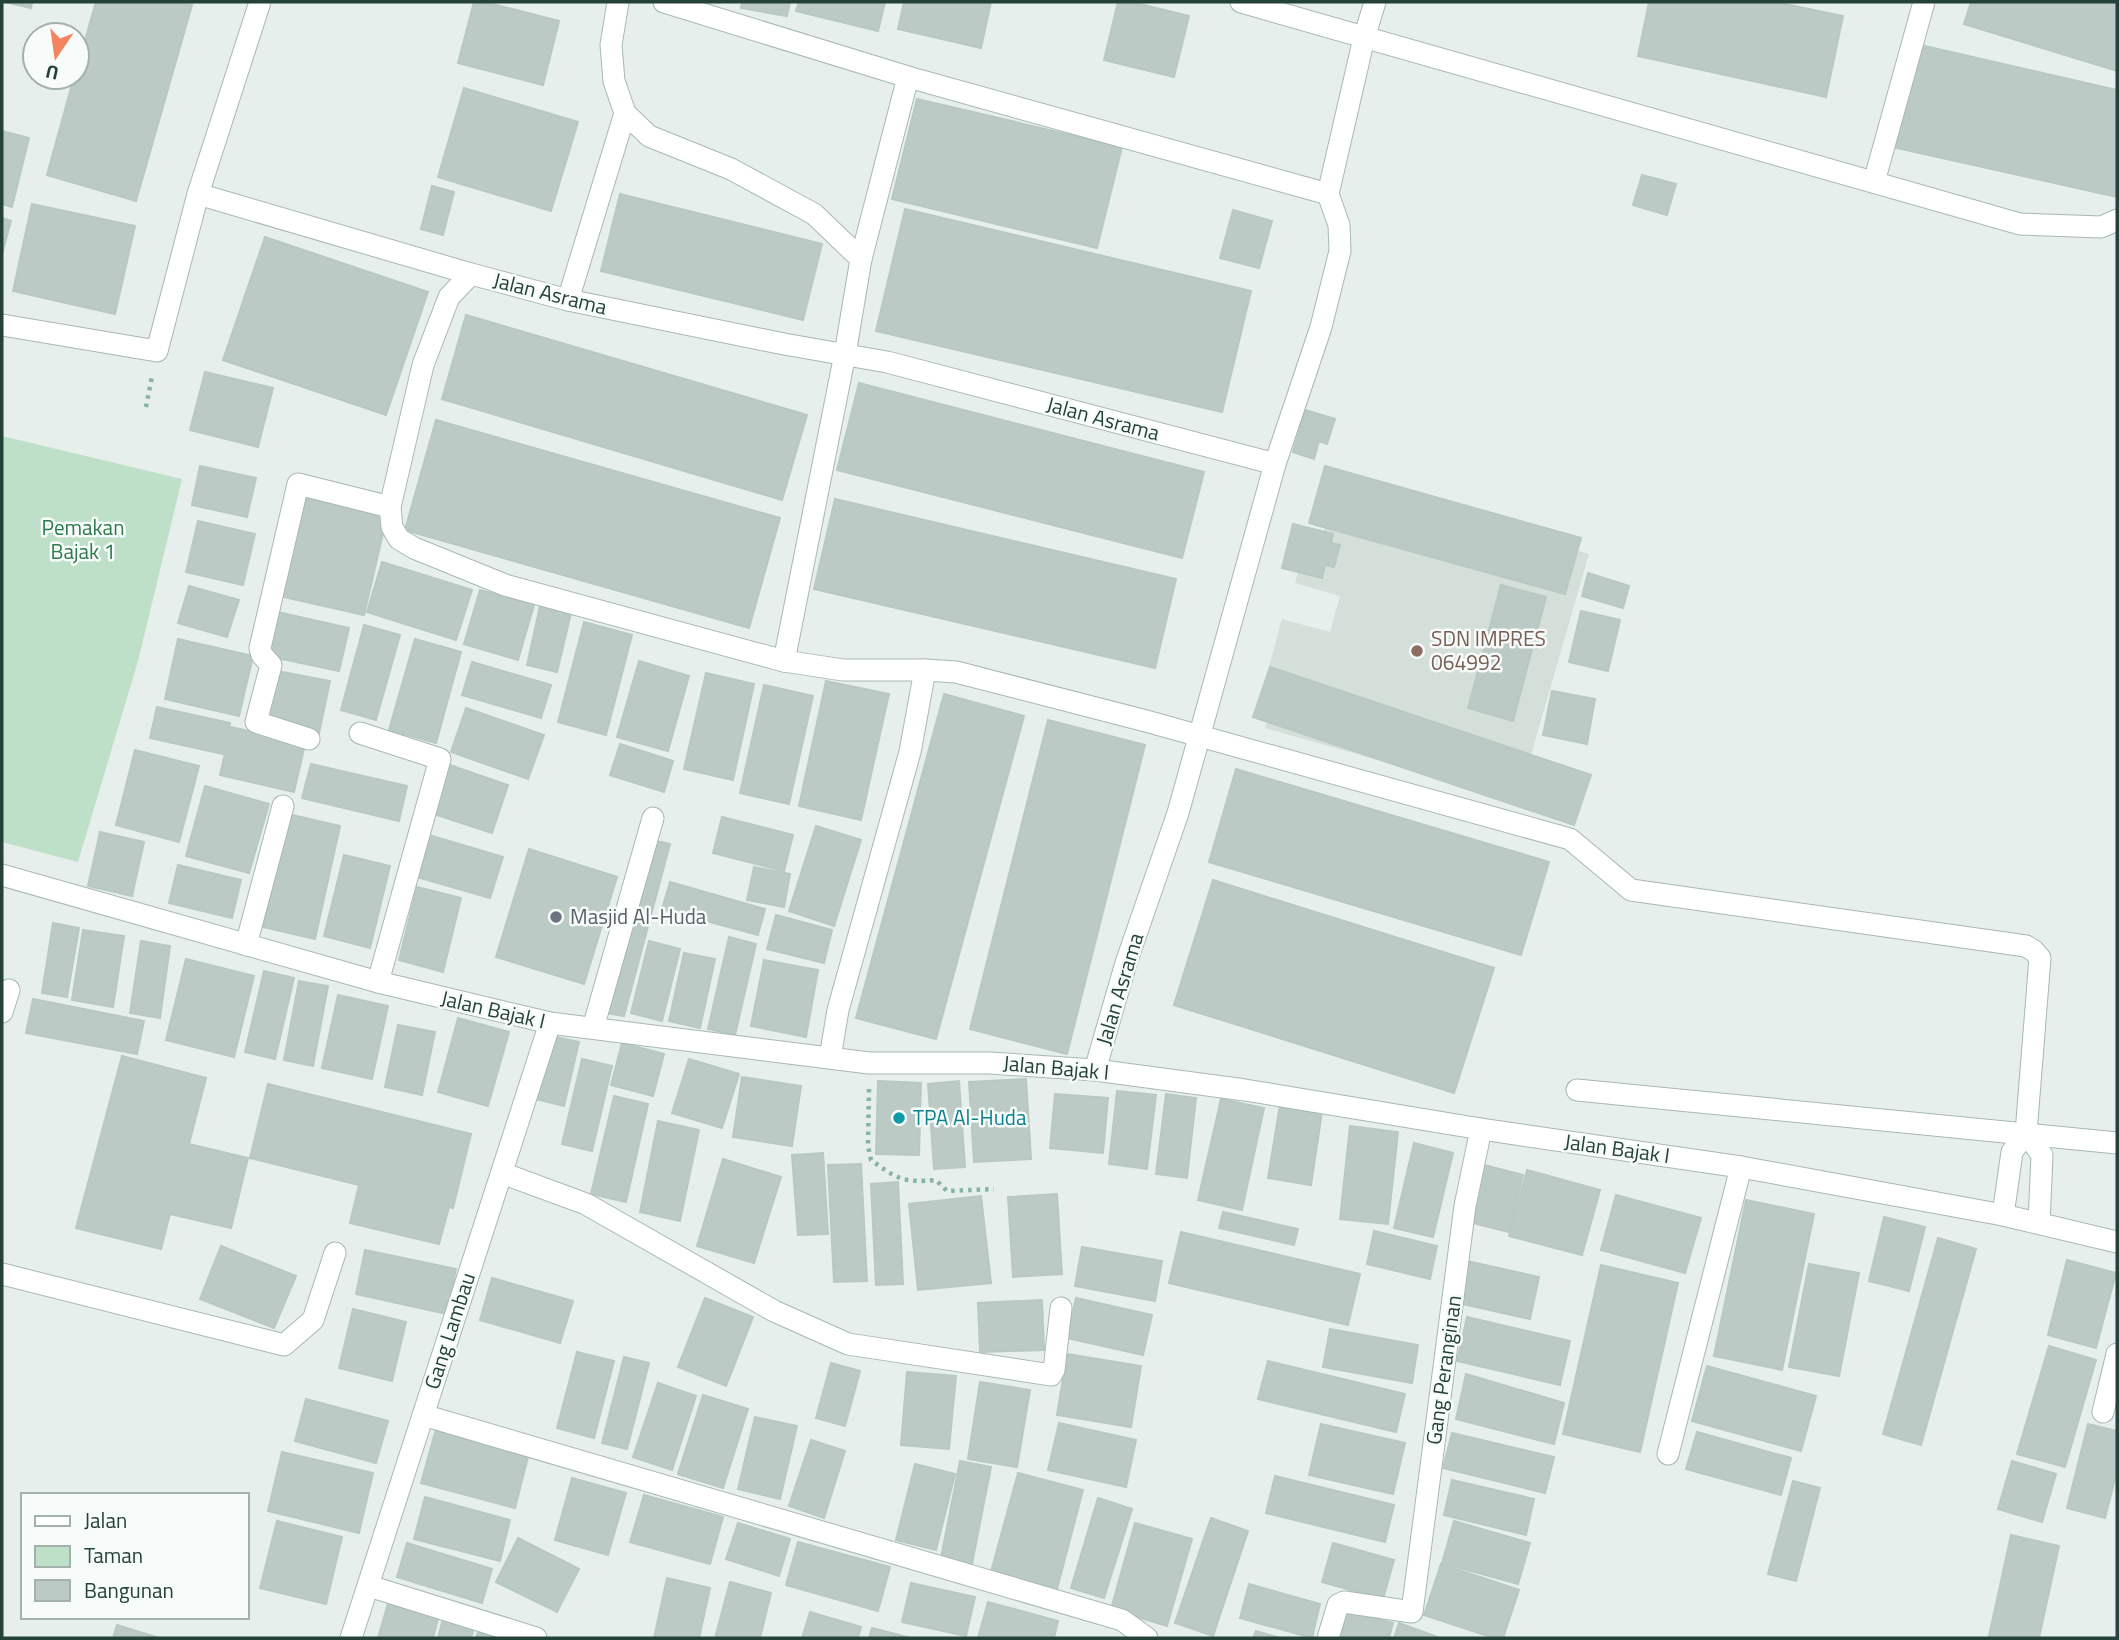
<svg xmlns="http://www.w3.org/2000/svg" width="2119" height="1640" viewBox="0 0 2119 1640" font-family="'Titillium Web',sans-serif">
  <rect width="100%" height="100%" fill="#e6efeb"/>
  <!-- built -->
  <path fill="#d4dfda" d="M1338 481 1589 554 1518 800 1265 728 1280 674 1268 670 1282 619 1330 632 1340 596 1295 583 1309 534 1322 537Z"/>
  <!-- green -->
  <path fill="#bfe0c8" d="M2 436 182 479 138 661 78 862 2 842Z"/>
  <!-- building -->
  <g fill="#bbcac4" stroke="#b8c9c2" stroke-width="2">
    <path d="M5 2H32L31 8Z"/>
    <path d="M96 2H180L192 5 136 201 47 175 74 77H77V68Z"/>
    <path d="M474 2H485L559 21 543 85 458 63Z"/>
    <path d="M742 2H790L787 16 741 8Z"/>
    <path d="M799 2H885L878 31 796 11Z"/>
    <path d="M904 2H991L981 48 898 29Z"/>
    <path d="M1118 2H1132L1189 16 1174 77 1104 60Z"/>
    <path d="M1649 2H1776L1843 16 1826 97 1638 56Z"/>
    <path d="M1971 2H2117V71L1964 24Z"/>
    <path d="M1916 44 2117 90V197L1888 146Z"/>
    <path d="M464 88 578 122 551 211 438 177Z"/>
    <path d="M917 99 1122 147 1097 248 892 199Z"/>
    <path d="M2 131 29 138 12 207 2 204Z"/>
    <path d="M1642 175 1676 184 1667 215 1633 205Z"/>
    <path d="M432 186 454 192 443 235 421 229Z"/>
    <path d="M620 194 822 244 803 320 601 271Z"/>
    <path d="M32 204 135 226 115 314 13 291Z"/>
    <path d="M905 209 1251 291 1222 412 876 331Z"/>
    <path d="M1233 210 1272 221 1259 268 1220 258Z"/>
    <path d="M2 218 11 221 2 254Z"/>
    <path d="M265 237 428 292 386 415 223 360Z"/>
    <path d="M466 315 807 415 782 500 442 399Z"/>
    <path d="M205 372 273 388 258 447 190 430Z"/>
    <path d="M859 383 1204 472 1182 558 837 470Z"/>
    <path d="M1305 410 1335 419 1327 444 1319 441 1314 459 1293 452Z"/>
    <path d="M436 420 780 518 749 628 405 530Z"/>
    <path d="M200 466 256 478 247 517 192 505Z"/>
    <path d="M1325 466 1581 538 1565 594 1309 523Z"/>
    <path d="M297 496 387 516 364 615 275 595Z"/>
    <path d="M835 499 1176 579 1155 668 814 589Z"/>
    <path d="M198 521 255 534 243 585 186 572Z"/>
    <path d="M1293 524 1333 534 1331 543 1340 545 1334 567 1325 565 1322 578 1282 568Z"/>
    <path d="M382 562 472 590 456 640 367 612Z"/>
    <path d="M1588 573 1629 586 1623 608 1582 596Z"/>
    <path d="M1501 585 1546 597 1513 721 1468 708Z"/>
    <path d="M189 586 239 600 227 637 178 623Z"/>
    <path d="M480 590 534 605 518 660 464 644Z"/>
    <path d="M541 602 572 609 557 672 527 665Z"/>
    <path d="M273 611 349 628 339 671 263 655Z"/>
    <path d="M1581 611 1620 620 1608 671 1569 662Z"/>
    <path d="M584 622 632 635 606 735 558 722Z"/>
    <path d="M364 625 400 635 376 720 341 710Z"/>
    <path d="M178 639 253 656 239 716 165 699Z"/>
    <path d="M415 639 461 652 436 743 389 730Z"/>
    <path d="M639 661 689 676 668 751 617 737Z"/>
    <path d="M472 662 551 685 541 718 462 695Z"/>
    <path d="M1270 667 1591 775 1574 825 1253 717Z"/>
    <path d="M272 670 330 681 319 733 262 721Z"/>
    <path d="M706 673 754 684 733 780 684 769Z"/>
    <path d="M826 681 889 694 861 820 799 806Z"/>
    <path d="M764 685 813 696 789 804 740 793Z"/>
    <path d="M1552 691 1595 699 1587 744 1543 735Z"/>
    <path d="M944 694 1024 716 936 1039 856 1018Z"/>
    <path d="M157 707 230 723 223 754 150 738Z"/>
    <path d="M466 708 544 735 528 779 451 752Z"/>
    <path d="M1048 720 1145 745 1067 1054 970 1029Z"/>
    <path d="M231 727 305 744 294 792 220 775Z"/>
    <path d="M620 744 673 761 664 792 610 775Z"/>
    <path d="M135 750 199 766 179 842 116 825Z"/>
    <path d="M311 764 407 786 399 821 302 798Z"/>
    <path d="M447 764 508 785 492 833 431 813Z"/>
    <path d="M1236 769 1549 862 1521 955 1209 862Z"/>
    <path d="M205 786 269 804 249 873 186 856Z"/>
    <path d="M288 814 340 826 315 939 263 927Z"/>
    <path d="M722 817 793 835 784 871 713 853Z"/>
    <path d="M816 826 861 840 834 926 789 911Z"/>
    <path d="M100 832 144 842 132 896 88 886Z"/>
    <path d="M422 833 503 857 490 898 410 875Z"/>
    <path d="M652 840 670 844 624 1016 606 1013Z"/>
    <path d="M529 849 617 877 584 984 496 957Z"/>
    <path d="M344 855 390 866 370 948 324 936Z"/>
    <path d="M178 865 241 880 232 918 169 903Z"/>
    <path d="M754 867 790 874 784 907 747 900Z"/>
    <path d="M1213 880 1494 968 1454 1093 1174 1005Z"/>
    <path d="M670 882 765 909 758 935 662 909Z"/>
    <path d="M417 887 461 898 443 972 399 960Z"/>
    <path d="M776 915 832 930 824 963 767 949Z"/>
    <path d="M53 923 79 928 67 997 42 993Z"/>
    <path d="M83 930 124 936 113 1007 72 1000Z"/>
    <path d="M729 937 756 944 735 1035 708 1029Z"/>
    <path d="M141 941 170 946 160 1018 130 1013Z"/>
    <path d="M649 941 680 949 662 1021 631 1013Z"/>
    <path d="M684 953 715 959 700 1028 669 1021Z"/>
    <path d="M186 959 254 976 234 1057 166 1040Z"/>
    <path d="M764 960 818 970 806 1037 751 1026Z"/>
    <path d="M264 971 294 978 275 1059 245 1052Z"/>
    <path d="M299 981 328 986 313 1066 284 1060Z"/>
    <path d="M338 995 388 1006 372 1079 322 1068Z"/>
    <path d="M33 999 144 1021 137 1054 26 1033Z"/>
    <path d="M458 1018 509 1032 488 1106 438 1092Z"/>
    <path d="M398 1025 435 1032 422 1095 385 1087Z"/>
    <path d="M551 1036 579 1042 564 1106 536 1099Z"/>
    <path d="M622 1043 664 1054 653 1096 611 1085Z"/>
    <path d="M122 1056 206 1078 189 1144 248 1158 231 1228 170 1214 161 1249 76 1228Z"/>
    <path d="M582 1059 612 1066 592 1151 562 1144Z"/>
    <path d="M689 1059 739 1074 722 1128 672 1113Z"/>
    <path d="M742 1077 801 1086 792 1146 733 1137Z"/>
    <path d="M1026 1079 1031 1159 974 1162 969 1082Z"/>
    <path d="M878 1081 921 1083 919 1155 876 1154Z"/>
    <path d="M959 1081 965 1167 934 1169 928 1084Z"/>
    <path d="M268 1084 471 1134 453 1208 449 1207 439 1244 350 1223 359 1185 250 1158Z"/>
    <path d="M1117 1091 1156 1095 1147 1169 1109 1164Z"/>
    <path d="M1055 1094 1108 1098 1103 1153 1050 1148Z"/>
    <path d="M1166 1094 1196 1098 1187 1178 1156 1174Z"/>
    <path d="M614 1096 648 1104 626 1202 591 1194Z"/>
    <path d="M1221 1099 1264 1108 1242 1210 1198 1200Z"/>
    <path d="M1280 1105 1322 1112 1311 1185 1268 1178Z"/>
    <path d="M658 1121 699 1130 680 1221 640 1212Z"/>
    <path d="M1350 1126 1398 1132 1388 1224 1340 1219Z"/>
    <path d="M1414 1143 1453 1153 1433 1237 1394 1228Z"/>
    <path d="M823 1153 828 1234 798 1235 792 1155Z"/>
    <path d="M723 1159 781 1177 754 1263 697 1246Z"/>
    <path d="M861 1164 867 1281 834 1282 828 1165Z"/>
    <path d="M1484 1165 1523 1175 1509 1232 1469 1222Z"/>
    <path d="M1527 1170 1600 1190 1582 1255 1509 1236Z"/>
    <path d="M898 1182 903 1284 876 1285 871 1184Z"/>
    <path d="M1057 1194 1062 1274 1013 1277 1008 1197Z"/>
    <path d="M1616 1195 1701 1218 1685 1273 1601 1250Z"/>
    <path d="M981 1196 991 1283 918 1290 909 1204Z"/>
    <path d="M1746 1200 1814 1214 1782 1370 1714 1356Z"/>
    <path d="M1223 1212 1298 1229 1294 1245 1219 1228Z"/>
    <path d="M1884 1217 1925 1227 1909 1291 1869 1281Z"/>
    <path d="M1374 1231 1437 1246 1430 1279 1367 1264Z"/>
    <path d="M1181 1232 1360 1274 1348 1325 1169 1283Z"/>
    <path d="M1938 1238 1976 1249 1921 1445 1883 1434Z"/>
    <path d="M221 1246 296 1276 274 1328 200 1299Z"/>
    <path d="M1082 1247 1162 1261 1155 1301 1075 1286Z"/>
    <path d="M365 1250 456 1269 447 1314 356 1294Z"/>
    <path d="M2067 1260 2116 1273 2096 1348 2048 1335Z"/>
    <path d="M1467 1261 1539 1277 1530 1319 1458 1303Z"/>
    <path d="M1809 1264 1859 1273 1839 1376 1789 1367Z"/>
    <path d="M1601 1265 1678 1283 1640 1452 1563 1434Z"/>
    <path d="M492 1278 573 1301 560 1343 480 1320Z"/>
    <path d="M705 1298 753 1317 726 1386 678 1367Z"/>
    <path d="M1076 1298 1152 1315 1143 1355 1067 1338Z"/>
    <path d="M1042 1300 1044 1350 980 1352 978 1303Z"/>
    <path d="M353 1309 406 1322 392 1381 339 1368Z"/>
    <path d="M1467 1317 1570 1341 1560 1385 1457 1361Z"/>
    <path d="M1330 1329 1418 1345 1412 1383 1323 1367Z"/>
    <path d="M2049 1346 2096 1360 2065 1467 2017 1454Z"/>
    <path d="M577 1352 614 1361 594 1438 557 1428Z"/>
    <path d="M1067 1354 1141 1366 1131 1427 1057 1415Z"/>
    <path d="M624 1357 649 1363 627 1449 602 1443Z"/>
    <path d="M1268 1361 1405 1394 1396 1432 1258 1399Z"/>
    <path d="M831 1363 860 1371 845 1426 816 1418Z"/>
    <path d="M1707 1366 1816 1396 1801 1451 1692 1421Z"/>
    <path d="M907 1372 956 1376 949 1449 901 1445Z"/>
    <path d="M1466 1374 1564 1403 1554 1444 1456 1419Z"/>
    <path d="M980 1382 1030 1390 1017 1467 968 1459Z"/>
    <path d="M658 1383 696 1396 672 1470 633 1457Z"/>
    <path d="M703 1395 748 1409 723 1488 678 1474Z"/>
    <path d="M306 1399 388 1421 376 1463 295 1441Z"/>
    <path d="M755 1417 797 1426 780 1499 738 1489Z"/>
    <path d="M1059 1423 1136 1440 1126 1487 1048 1470Z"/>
    <path d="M1321 1424 1405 1443 1393 1494 1309 1475Z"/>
    <path d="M2088 1424 2117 1431V1471L2105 1518 2067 1508Z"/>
    <path d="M436 1429 529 1453 515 1508 421 1483Z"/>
    <path d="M1697 1432 1791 1458 1781 1495 1686 1469Z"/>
    <path d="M1452 1433 1554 1457 1545 1493 1443 1468Z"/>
    <path d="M811 1440 845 1451 824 1518 789 1506Z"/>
    <path d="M282 1452 373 1473 359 1533 268 1511Z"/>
    <path d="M960 1461 991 1467 971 1569 940 1563Z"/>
    <path d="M2012 1461 2056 1474 2042 1522 1998 1509Z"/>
    <path d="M915 1464 955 1474 936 1550 896 1540Z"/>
    <path d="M1018 1473 1083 1490 1057 1589 991 1572Z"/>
    <path d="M1275 1476 1394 1505 1385 1542 1266 1513Z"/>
    <path d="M572 1478 626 1493 608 1555 555 1540Z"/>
    <path d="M1452 1480 1534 1499 1526 1535 1444 1515Z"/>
    <path d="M1793 1481 1820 1488 1796 1581 1768 1574Z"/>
    <path d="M644 1495 723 1517 710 1564 630 1542Z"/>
    <path d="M425 1497 510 1520 500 1561 414 1539Z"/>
    <path d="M1098 1498 1132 1509 1104 1598 1071 1588Z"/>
    <path d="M1211 1518 1248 1531 1213 1636 1175 1623Z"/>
    <path d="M277 1521 342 1537 326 1604 260 1588Z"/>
    <path d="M1454 1521 1530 1543 1518 1584 1442 1563Z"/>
    <path d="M738 1523 790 1539 779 1576 726 1559Z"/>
    <path d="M1135 1523 1192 1539 1167 1626 1111 1609Z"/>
    <path d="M2011 1535 2059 1546 2039 1638 1989 1636Z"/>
    <path d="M518 1538 579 1569 557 1612 496 1582Z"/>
    <path d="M798 1542 890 1567 878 1611 786 1585Z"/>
    <path d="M407 1543 492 1569 482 1603 397 1577Z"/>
    <path d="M1333 1543 1394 1560 1383 1599 1322 1582Z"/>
    <path d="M1441 1564 1519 1590 1503 1638H1494L1424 1615Z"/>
    <path d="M667 1578 710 1588 699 1638H654Z"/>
    <path d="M730 1582 771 1593 760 1638H715Z"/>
    <path d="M911 1583 975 1597 966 1636 902 1622Z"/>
    <path d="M1249 1584 1320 1604 1312 1638 1240 1618Z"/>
    <path d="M389 1600 439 1615 433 1638H378Z"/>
    <path d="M988 1602 1058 1621 1054 1638H978Z"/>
    <path d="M1344 1610 1393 1623 1389 1638H1337Z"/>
    <path d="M810 1612 861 1627 858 1638H802Z"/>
    <path d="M444 1615 475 1624 471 1638H438Z"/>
    <path d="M1399 1623 1440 1638H1394Z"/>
    <path d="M117 1625 159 1638H113Z"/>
    <path d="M480 1626 511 1638H476Z"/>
    <path d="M872 1628 911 1638H869Z"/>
    <path d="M1256 1631 1280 1638H1253Z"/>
  </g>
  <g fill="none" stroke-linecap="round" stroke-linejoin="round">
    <defs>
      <g id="lane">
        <path d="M2 1012 9 990"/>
        <path d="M593 1028 653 818"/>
        <path d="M2 1274 284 1345 313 1320 335 1253"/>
      </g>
      <g id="street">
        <path d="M618 2 611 45 614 81 625 113 649 136 731 169 814 214 861 259 845 354 784 661"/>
        <path d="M664 2 908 77 1328 194"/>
        <path d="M1241 2 2020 224 2101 227 2117 220"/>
        <path d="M1874 182 1924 2"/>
        <path d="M198 194 471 274"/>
        <path d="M861 259 908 77"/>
        <path d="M568 300 625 113"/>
        <path d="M2 325 157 351 198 194 260 2"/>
        <path d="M1275 464 887 362 784 344 568 300 471 274 449 297 423 365 390 507 392 527 399 539 414 548 505 585 784 661 843 670H925L956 672 1146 721 1570 839 1631 890 2026 946 2034 951 2040 958 2026 1133 2012 1152 2003 1215"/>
        <path d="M360 733 440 759 378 982"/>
        <path d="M309 739 256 722 271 665 262 655 260 648 298 484 390 507"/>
        <path d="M2 875 378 982 550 1023 869 1063H990L1095 1070 1245 1090 1481 1129 1741 1167 2003 1215 2117 1242"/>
        <path d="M246 945 283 806"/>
        <path d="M830 1058 838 1010 910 752 925 670"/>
        <path d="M1095 1070 1126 963 1178 813 1275 464 1321 327 1340 251 1339 225 1328 194 1364 38 1375 2"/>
        <path d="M1577 1090 2117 1143"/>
        <path d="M2026 1133 2042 1155 2039 1223"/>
        <path d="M502 1173 586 1204 774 1311 848 1344 1051 1375 1054 1370 1061 1308"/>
        <path d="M2103 1412 2117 1354"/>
        <path d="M423 1415 1122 1620 1147 1638"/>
        <path d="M1668 1454 1741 1167"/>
        <path d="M369 1586 536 1638"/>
        <path d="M351 1638 550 1023"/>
        <path d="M1328 1638 1338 1605 1344 1602 1412 1612 1465 1206 1481 1129"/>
      </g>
    </defs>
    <!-- lane casing -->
    <use href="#lane" stroke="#a8b8b2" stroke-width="23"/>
    <!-- street casing -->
    <use href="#street" stroke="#a8b8b2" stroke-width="23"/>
    <!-- path -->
    <g stroke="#86b3a5" stroke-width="4.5" stroke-dasharray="3.5 5" stroke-linecap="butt">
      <path d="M146 407 152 376"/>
      <path d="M869 1089 868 1146 871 1160C897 1179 904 1183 936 1180L947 1191 994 1189"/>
    </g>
    <!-- lane -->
    <use href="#lane" stroke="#fff" stroke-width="21"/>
    <!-- street -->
    <use href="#street" stroke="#fff" stroke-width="21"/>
  </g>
  <!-- markers -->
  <circle fill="#8d6e63" stroke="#f7fbf9" stroke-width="2.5" cx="1417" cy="651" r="7"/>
  <circle fill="#6b7280" stroke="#f7fbf9" stroke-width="2.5" cx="556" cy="917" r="7"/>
  <circle fill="#0f9aa8" stroke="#f7fbf9" stroke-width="2.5" cx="899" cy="1118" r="7"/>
  <g text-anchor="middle" stroke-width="5" stroke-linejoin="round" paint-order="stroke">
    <!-- street labels -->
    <g font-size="21" fill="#24423a" stroke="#f7fbf9">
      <text transform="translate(550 294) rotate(14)" y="7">Jalan Asrama</text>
      <text transform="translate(1103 419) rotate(15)" y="7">Jalan Asrama</text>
      <text transform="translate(1120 989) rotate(-73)" y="7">Jalan Asrama</text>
      <text transform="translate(493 1010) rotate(13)" y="7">Jalan Bajak I</text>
      <text transform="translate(1056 1068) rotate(5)" y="7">Jalan Bajak I</text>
      <text transform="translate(1617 1149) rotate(8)" y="7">Jalan Bajak I</text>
      <text transform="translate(450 1331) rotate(-72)" y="7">Gang Lambau</text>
      <text transform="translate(1444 1370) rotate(-82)" y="7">Gang Peranginan</text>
    </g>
    <!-- park labels -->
    <g font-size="21" fill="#2d7a4b" stroke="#f7fbf9">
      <text x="83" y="535">Pemakan<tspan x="83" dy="24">Bajak 1</tspan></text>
    </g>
    <!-- education labels -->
    <g font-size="21" fill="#785e54" stroke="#f7fbf9" text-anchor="start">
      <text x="1431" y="646">SDN IMPRES<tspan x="1431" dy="24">064992</tspan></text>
    </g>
    <!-- worship labels -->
    <g font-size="21" fill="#5b616d" stroke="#f7fbf9" text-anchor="start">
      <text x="570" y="924">Masjid Al-Huda</text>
    </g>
    <!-- culture labels -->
    <g font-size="21" fill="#0d838f" stroke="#f7fbf9" text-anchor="start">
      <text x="913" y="1125">TPA Al-Huda</text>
    </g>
  </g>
  <!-- border -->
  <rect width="2119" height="1640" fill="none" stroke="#24423a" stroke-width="7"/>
  <!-- legend -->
  <rect x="21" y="1493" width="228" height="126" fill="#f7fbf9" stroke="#a3b1ad" stroke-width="2"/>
  <rect x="35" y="1516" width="35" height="10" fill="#ffffff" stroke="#a3b1ad" stroke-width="2"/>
  <text x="84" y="1528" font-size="21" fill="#24423a">Jalan</text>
  <rect x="35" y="1546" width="35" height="21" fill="#bfe0c8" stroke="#a3b1ad" stroke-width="2"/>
  <text x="84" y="1563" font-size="21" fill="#24423a">Taman</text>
  <rect x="35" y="1580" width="35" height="21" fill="#bbcac4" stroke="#a3b1ad" stroke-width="2"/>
  <text x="84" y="1598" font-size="21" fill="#24423a">Bangunan</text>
  <!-- north arrow -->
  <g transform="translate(56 56) rotate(193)"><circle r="33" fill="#f7fbf9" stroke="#a3b1ad" stroke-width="2"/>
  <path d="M0-5L12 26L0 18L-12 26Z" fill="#f4845f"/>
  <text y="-10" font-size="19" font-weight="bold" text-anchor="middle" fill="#24423a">U</text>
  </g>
</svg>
